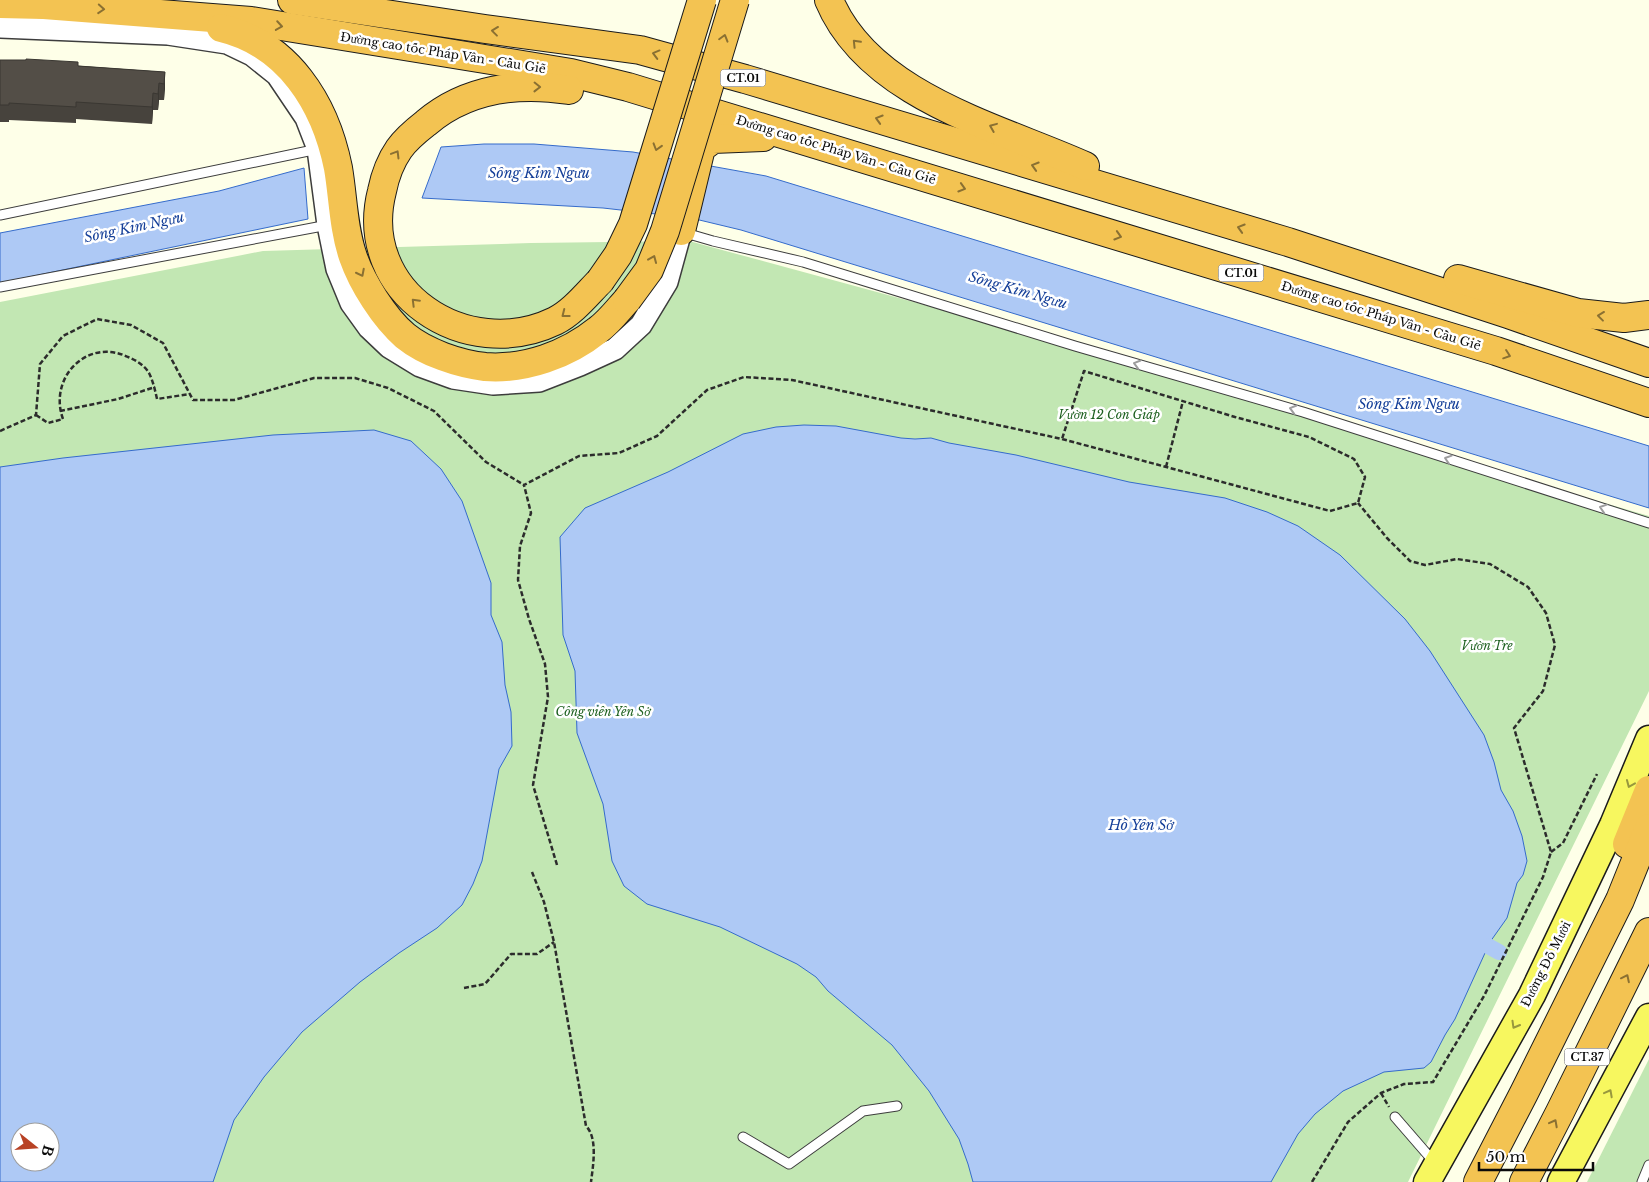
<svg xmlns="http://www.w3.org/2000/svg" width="1649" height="1182" viewBox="0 0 1649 1182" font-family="'Libre Baskerville',serif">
  <rect width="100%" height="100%" fill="#feffe8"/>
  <!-- green -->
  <g fill="#c2e7b3" fill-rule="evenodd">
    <path d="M689 241 921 304 1649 516V691L1408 1182H0V302L263 251 531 243ZM20 1132H50V1162H20Z"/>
    <path d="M1649 1059V1182H1587Z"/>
  </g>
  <!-- water -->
  <g fill="#aec9f5" stroke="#356bcb" fill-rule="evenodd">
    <path d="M484 144H534L633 152 766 176 1649 446V508L741 230 691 218 603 208 422 198 441 147Z"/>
    <path d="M304 168 308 219 0 283V233L219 191Z"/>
    <path d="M804 425 836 426 901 438 915 439 931 438 949 443 1016 455 1129 482 1225 498 1267 512 1298 526 1340 555 1405 619 1430 651 1484 735 1494 762 1501 790 1513 811 1522 836 1527 861 1523 875 1517 883 1507 918 1490 942 1455 1019 1445 1035 1431 1062 1424 1068 1384 1072 1343 1091 1315 1114 1298 1134 1271 1182H973L968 1164 959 1139 929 1091 892 1045 828 991 816 977 797 964 720 927 647 904 624 886 612 861 603 804 577 733 575 671 563 635 560 537 585 508 668 472 743 434 776 427Z"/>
    <path d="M374 430 411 441 441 469 462 501 491 583V615L502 642 505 685 511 712 512 746 499 769 482 861 473 884 462 905 437 928 399 953 360 982 302 1032 264 1077 234 1120 213 1182H0V467L63 458 273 435ZM20 1132H50V1162H20Z"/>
  </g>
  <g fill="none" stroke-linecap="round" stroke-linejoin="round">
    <!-- canal -->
    <path stroke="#aec9f5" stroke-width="16" d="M1488 946 1499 952"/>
    <defs>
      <g id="service">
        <path d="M0 215 318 149"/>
        <path d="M682 232 713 241 803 262 1075 346 1303 412 1649 523"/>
        <path d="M0 287 328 225"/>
        <path d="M1395 1117 1434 1162"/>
        <path d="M743 1137 789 1164 863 1111 897 1106"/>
        <path d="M1642 1182 1649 1165"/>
      </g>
      <path id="tertiary" d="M0 27 168 34 227 43 252 55 277 75 306 118 318 149 328 225 337 269 351 303 369 328 389 347 420 366 453 378 493 384 539 381 580 365 615 349 641 325 667 282 681 231"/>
      <g id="primary">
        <path d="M1427 1182 1532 995 1613 825 1649 739"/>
        <path d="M1561 1182 1649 1017"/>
      </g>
      <g id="motorway">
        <path d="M292 0 485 29 640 50 745 79 1288 242 1508 314 1649 363"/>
        <path d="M829 0C869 96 998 127 1085 166"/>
        <path d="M0 4 44 5 251 21 571 73 628 87 1496 351 1649 403"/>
        <path d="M221 28C288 44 325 103 338 168 343 197 343 228 353 257 362 283 384 318 405 336 426 353 459 364 485 367 525 370 567 355 598 330 609 322 618 310 627 300"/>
        <path d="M569 90C518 82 466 89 426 123 417 130 406 139 399 149 390 162 385 176 382 191 356 292 466 364 555 321 573 312 587 294 600 281"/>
        <path d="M681 231 701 148 713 139 763 137"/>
        <path d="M1458 279 1578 313 1624 318 1649 315"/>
        <path d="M1627 844 1649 790"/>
        <path d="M1478 1182 1524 1093 1620 900 1649 828"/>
        <path d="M1524 1182 1560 1112 1649 932"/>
      </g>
    </defs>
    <!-- service casing -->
    <use href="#service" stroke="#3d3d3d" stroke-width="11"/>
    <!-- tertiary casing -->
    <use href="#tertiary" stroke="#3d3d3d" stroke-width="24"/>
    <!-- primary casing -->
    <use href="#primary" stroke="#1b1b1b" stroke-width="29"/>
    <!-- motorway casing -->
    <use href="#motorway" stroke="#1b1b1b" stroke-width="30"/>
    <!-- path -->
    <g stroke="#2c2c2c" stroke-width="2.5" stroke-dasharray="5 2.5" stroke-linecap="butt">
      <path d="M60 411 118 399 155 387"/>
      <path d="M36 415 48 423 63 419C48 378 87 337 128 357 136 360 145 366 149 373 153 381 155 390 157 399L190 394"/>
      <path d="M0 431 36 415 40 364 63 336 97 319 131 325 163 343 193 400H234L314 378H355L388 388 434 411 486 462 524 485"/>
      <path d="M1166 467 1183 401"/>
      <path d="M1551 852 1563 843 1597 774"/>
      <path d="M557 865 533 785 548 697 545 664 529 619 518 580 520 546 531 513 524 485 579 456 619 453 657 436 707 390 744 377 792 380 1062 439 1330 511 1358 503 1365 477 1354 459 1309 437 1235 417 1084 371 1062 439"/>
      <path d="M532 872 544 902 554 942 586 1126C598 1138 593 1166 591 1182"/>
      <path d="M464 988 485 984 511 954H537L554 942"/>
      <path d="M1381 1093 1389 1107"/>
      <path d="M1312 1182 1348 1122 1381 1093 1404 1084 1433 1082 1484 996 1543 877 1551 852 1514 728 1543 691 1555 645 1546 613 1528 587 1490 564 1457 559 1425 565 1410 561 1387 538 1358 503"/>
    </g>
    <!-- service -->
    <use href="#service" stroke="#fff" stroke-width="9"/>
    <!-- tertiary -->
    <use href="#tertiary" stroke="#fff" stroke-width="21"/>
    <!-- primary -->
    <use href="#primary" stroke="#f7f75f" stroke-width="26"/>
    <!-- motorway -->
    <use href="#motorway" stroke="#f3c352" stroke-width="28"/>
    <defs>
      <g id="motorway-bridge">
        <path d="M600 281 618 255 633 224 702 0"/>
        <path d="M627 300 649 270 665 231 735 0"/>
      </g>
    </defs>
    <!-- motorway-bridge casing -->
    <use href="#motorway-bridge" stroke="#1b1b1b" stroke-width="30" stroke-linecap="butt"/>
    <!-- motorway-bridge -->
    <use href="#motorway-bridge" stroke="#f3c352" stroke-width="28"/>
  </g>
  <!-- wall -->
  <path fill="#47433d" d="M0 60 165 72 164 100H159L158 110H153L152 124 76 119V123L9 120V122H0Z"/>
  <!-- shaded-wall -->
  <g fill="#3a3732">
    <path d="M165 72V89L164 100V84Z"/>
    <path d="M159 83V100L158 110V94Z"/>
    <path d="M153 93V110L152 124V107Z"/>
  </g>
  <!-- building -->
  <path fill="#534e47" stroke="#3a3732" d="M26 59 78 62V66L165 72 164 84 159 83 158 94 153 93 152 107 76 102V107L9 103V105H0V60H26Z"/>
  <!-- one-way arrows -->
  <defs><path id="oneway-chevron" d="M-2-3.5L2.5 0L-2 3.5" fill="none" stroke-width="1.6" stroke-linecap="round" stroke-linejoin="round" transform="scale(1.25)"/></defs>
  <g stroke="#8a7032">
    <use href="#oneway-chevron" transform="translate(101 9) rotate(4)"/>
    <use href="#oneway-chevron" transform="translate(279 26) rotate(9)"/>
    <use href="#oneway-chevron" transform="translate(495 31) rotate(-173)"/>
    <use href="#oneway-chevron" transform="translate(724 38) rotate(-74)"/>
    <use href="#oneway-chevron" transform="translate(856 43) rotate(-134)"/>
    <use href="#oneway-chevron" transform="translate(656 54) rotate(-165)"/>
    <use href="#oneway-chevron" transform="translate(537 87) rotate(1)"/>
    <use href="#oneway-chevron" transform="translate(879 119) rotate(-163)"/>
    <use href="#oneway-chevron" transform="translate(993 127) rotate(-158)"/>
    <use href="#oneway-chevron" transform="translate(657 147) rotate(107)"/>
    <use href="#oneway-chevron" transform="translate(396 154) rotate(-59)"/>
    <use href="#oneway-chevron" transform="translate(1035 166) rotate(-163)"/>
    <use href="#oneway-chevron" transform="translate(962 188) rotate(17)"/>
    <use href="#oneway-chevron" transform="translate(1241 228) rotate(-163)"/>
    <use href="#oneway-chevron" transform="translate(1118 236) rotate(17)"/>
    <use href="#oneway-chevron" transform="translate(653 259) rotate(-67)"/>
    <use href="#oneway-chevron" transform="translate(361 273) rotate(63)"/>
    <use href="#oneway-chevron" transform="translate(415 302) rotate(-135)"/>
    <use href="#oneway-chevron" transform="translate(565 314) rotate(142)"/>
    <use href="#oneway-chevron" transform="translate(1601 316) rotate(-173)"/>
    <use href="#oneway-chevron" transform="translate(1507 355) rotate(19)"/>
    <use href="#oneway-chevron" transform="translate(1626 978) rotate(-64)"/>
    <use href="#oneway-chevron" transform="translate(1554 1123) rotate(-62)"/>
  </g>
  <g stroke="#9d9d9d">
    <use href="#oneway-chevron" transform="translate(1137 364) rotate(-164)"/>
    <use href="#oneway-chevron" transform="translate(1293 409) rotate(-164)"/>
    <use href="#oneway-chevron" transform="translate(1448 459) rotate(-162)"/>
    <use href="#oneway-chevron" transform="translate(1603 508) rotate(-162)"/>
  </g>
  <g stroke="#98983d">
    <use href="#oneway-chevron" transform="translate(1630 784) rotate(113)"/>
    <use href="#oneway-chevron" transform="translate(1515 1025) rotate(120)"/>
    <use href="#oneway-chevron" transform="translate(1609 1093) rotate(-62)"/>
  </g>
  <g text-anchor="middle" stroke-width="5" stroke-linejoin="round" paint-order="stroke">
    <!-- shield labels -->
    <g fill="#fff" stroke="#545454" stroke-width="1">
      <rect x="720.5" y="69.5" width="45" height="17" rx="4"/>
      <rect x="1218.5" y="264.5" width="45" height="17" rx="4"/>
      <rect x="1564.5" y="1048.5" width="45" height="17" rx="4"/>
    </g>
    <g font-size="11" font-weight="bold" fill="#0a0a0a">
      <text x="743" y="82">CT.01</text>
      <text x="1241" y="277">CT.01</text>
      <text x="1587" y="1061">CT.37</text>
    </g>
    <!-- street labels -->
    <g font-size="12" fill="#0a0a0a" stroke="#fff">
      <text transform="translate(443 53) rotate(9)" y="4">Đường cao tốc Pháp Vân - Cầu Giẽ</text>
      <text transform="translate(836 150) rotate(17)" y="4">Đường cao tốc Pháp Vân - Cầu Giẽ</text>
      <text transform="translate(1381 316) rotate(17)" y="4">Đường cao tốc Pháp Vân - Cầu Giẽ</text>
      <text transform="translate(1546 964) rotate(-63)" y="4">Đường Đỗ Mười</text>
    </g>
    <!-- park labels -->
    <g font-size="12" font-style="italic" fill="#1d601f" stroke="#fff">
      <text x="1109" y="419">Vườn 12 Con Giáp</text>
      <text x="1487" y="650">Vườn Tre</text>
      <text x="603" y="716">Công viên Yên Sở</text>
    </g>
    <!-- water labels -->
    <g font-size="14" font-style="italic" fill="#164099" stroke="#fff">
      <text x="539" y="178">Sông Kim Ngưu</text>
      <text transform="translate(134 227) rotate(-12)" y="5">Sông Kim Ngưu</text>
      <text transform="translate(1018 290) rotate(16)" y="5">Sông Kim Ngưu</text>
      <text x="1409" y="409">Sông Kim Ngưu</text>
      <text x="1141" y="830">Hồ Yên Sở</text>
    </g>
  </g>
  <!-- north arrow -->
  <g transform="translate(35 1147) rotate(107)"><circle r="24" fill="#ffffff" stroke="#9d9d9d"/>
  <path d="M0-4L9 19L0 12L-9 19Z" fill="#b84225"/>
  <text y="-8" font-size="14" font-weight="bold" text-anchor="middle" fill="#0a0a0a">B</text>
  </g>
  <!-- scale -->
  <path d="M1479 1162v8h114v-8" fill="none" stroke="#0a0a0a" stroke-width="2.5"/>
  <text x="1486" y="1162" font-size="15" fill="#0a0a0a" stroke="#ffffff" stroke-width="4" paint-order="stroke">50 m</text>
</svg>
